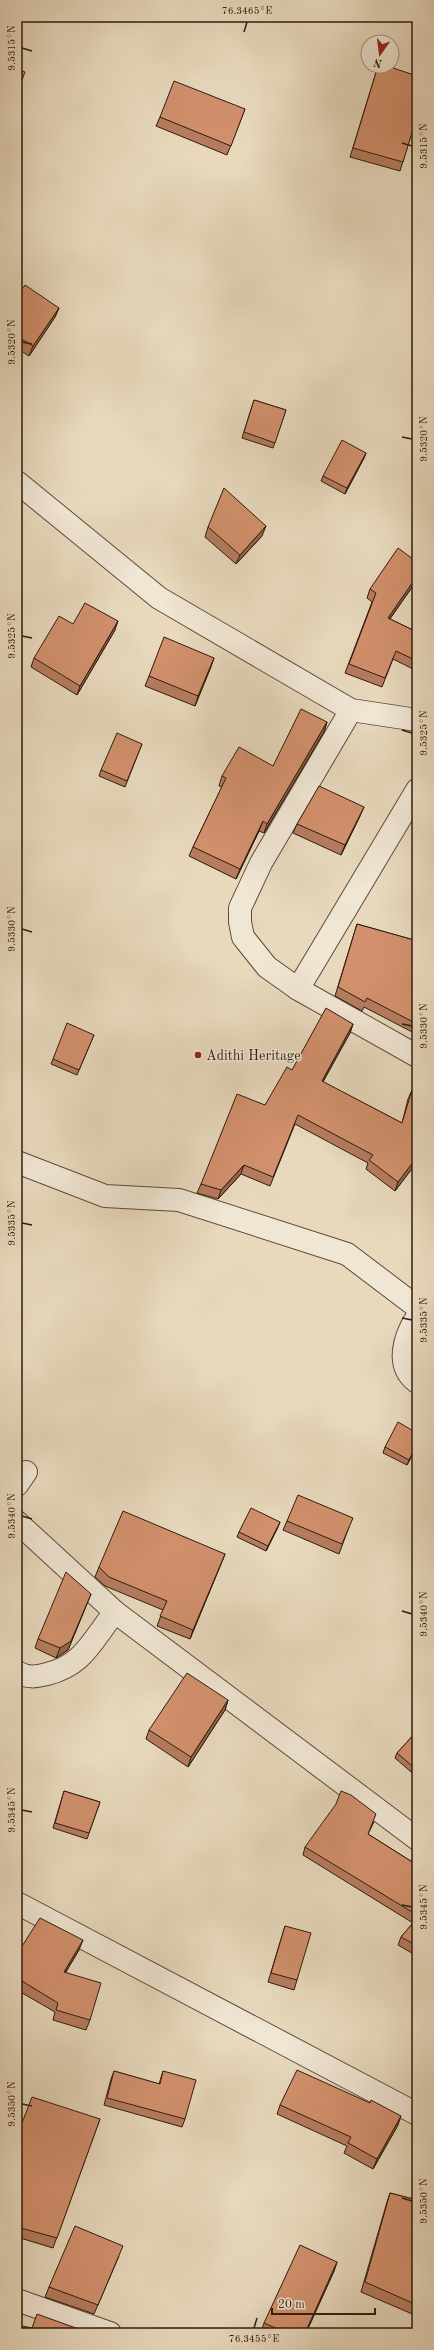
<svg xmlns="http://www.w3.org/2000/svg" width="434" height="2350" viewBox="0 0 434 2350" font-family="'Old Standard TT',serif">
  <rect width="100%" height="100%" fill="#e8d9bd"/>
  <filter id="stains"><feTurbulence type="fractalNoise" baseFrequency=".005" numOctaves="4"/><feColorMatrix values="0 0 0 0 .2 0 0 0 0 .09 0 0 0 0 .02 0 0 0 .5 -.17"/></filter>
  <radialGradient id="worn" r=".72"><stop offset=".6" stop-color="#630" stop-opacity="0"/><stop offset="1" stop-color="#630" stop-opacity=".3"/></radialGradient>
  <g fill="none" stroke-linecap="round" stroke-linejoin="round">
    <defs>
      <g id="minor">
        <path d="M17 482 159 598 351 710 417 720"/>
        <path d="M351 710 261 863 240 908V922L243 937 267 967 298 989 417 1056"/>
        <path d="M298 989 417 790"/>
        <path d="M17 1162 105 1196 179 1200 347 1254 417 1307"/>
        <path d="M417 1317C404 1337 395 1366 417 1382"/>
        <path d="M17 1485 26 1472"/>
        <path d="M17 1522 115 1612"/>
        <path d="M17 1672C27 1678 36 1677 47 1674 84 1665 92 1640 115 1612L417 1839"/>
        <path d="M17 1903 417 2114"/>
        <path d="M17 2300 110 2333"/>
      </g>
    </defs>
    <!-- minor casing -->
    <use href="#minor" stroke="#5d4a3a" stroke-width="24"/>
    <!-- minor -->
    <use href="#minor" stroke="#f0e6d4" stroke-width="22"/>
  </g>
  <!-- wall -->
  <g fill="#b57c5e" stroke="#2f1a0e">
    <path d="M378 66 417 76V137L411 135 400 171 350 157Z"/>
    <path d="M245 109 227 155 156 126 160 117Z"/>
    <path d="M17 296 59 308 55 317 29 356 17 348Z"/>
    <path d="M254 400 286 410 273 448 242 438Z"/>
    <path d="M366 453 364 458 345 494 321 481 323 476Z"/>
    <path d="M208 527 262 536 236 564 205 537Z"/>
    <path d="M417 580 390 619 417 632V671L393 659 382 687 345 673 372 602 367 598 370 589Z"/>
    <path d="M73 624 115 630 77 695 31 667 34 658Z"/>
    <path d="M214 658 195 706 145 686 149 676Z"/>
    <path d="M327 722 324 732 264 833 259 831 236 879 189 856 193 847 222 787 219 786 222 776 273 766Z"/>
    <path d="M142 744 125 787 99 776 101 770Z"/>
    <path d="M360 816 341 855 293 833 297 824Z"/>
    <path d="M357 924 414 940 417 934V1031L416 1034 364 1007 362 1011 335 996Z"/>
    <path d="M353 1024 350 1033 323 1082 402 1123 408 1099 412 1090 417 1162 395 1191 366 1169 368 1163 295 1124 270 1186 241 1174 218 1199 197 1193 201 1184 265 1105 292 1070Z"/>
    <path d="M94 1035 77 1075 51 1064 53 1059Z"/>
    <path d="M417 1433V1446L407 1465 383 1453 385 1447Z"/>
    <path d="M287 1521 349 1527 339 1554 283 1530Z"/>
    <path d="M278 1527 266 1551 237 1537 239 1532Z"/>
    <path d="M225 1554 190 1639 157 1626 163 1610 105 1586 95 1577 99 1567Z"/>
    <path d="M91 1594 68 1650 56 1658 35 1648 38 1639Z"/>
    <path d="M228 1700 225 1710 188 1767 146 1739 149 1730Z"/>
    <path d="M417 1731V1777L395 1758 397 1753Z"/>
    <path d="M64 1791 100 1802 87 1839 53 1828Z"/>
    <path d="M374 1822 368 1834 417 1865V1956L398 1945 401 1937 413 1923 303 1855 305 1847Z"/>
    <path d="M285 1926 297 1980 294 1990 268 1982Z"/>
    <path d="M79 1950 66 1972 90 2020 86 2030 53 2020 55 2012 17 1990V1954Z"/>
    <path d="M114 2071 159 2084 163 2071 185 2119 182 2127 104 2105 111 2079Z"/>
    <path d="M280 2105 398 2125 373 2169 344 2153 347 2146 277 2114Z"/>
    <path d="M100 2119 53 2248 17 2237V2136Z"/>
    <path d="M390 2193 417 2200V2316L361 2292 387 2202Z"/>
    <path d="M119 2256 94 2314 45 2297 49 2287Z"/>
    <path d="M337 2262 334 2271 306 2333H263L261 2332 264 2323Z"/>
  </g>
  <!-- shaded-wall -->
  <g fill="#93654c" stroke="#2f1a0e">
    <path d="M59 308 55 317 29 356 33 346Z"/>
    <path d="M366 453 364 458 345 494 347 488Z"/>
    <path d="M266 526 262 536 236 564 240 555Z"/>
    <path d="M417 576V580L384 627 388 618Z"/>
    <path d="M118 621 115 630 77 695 80 686Z"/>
    <path d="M214 658 211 667 195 706 198 696Z"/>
    <path d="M327 722 324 732 264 833 267 824Z"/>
    <path d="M364 807 360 816 341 855 345 845Z"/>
    <path d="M263 821 259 831 236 879 240 869Z"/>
    <path d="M353 1024 350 1033 318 1090 322 1081Z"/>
    <path d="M417 1157V1162L395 1191 398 1182Z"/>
    <path d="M244 1165 241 1174 218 1199 221 1190Z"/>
    <path d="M417 1444V1446L407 1465 409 1460Z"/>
    <path d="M280 1522 278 1527 266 1551 268 1546Z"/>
    <path d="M225 1554 221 1564 190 1639 193 1630Z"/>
    <path d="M91 1594 68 1650 56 1658 60 1648Z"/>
    <path d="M228 1700 225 1710 188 1767 191 1757Z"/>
    <path d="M83 1940 79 1950 60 1981 64 1972Z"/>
    <path d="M401 2116 398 2125 373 2169 377 2159Z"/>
    <path d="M337 2262 334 2271 306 2333H305Z"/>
  </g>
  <!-- building -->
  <g fill="#d2906d" stroke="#2f1a0e">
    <path d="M378 66H387L417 76V126H414L403 162 353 148Z"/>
    <path d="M17 69 25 72 17 92Z"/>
    <path d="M174 81 245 109 231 146 160 117Z"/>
    <path d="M25 285 59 308 33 346 17 336V296Z"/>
    <path d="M254 400 286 410 275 443 244 432Z"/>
    <path d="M342 440 366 453 347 488 323 476Z"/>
    <path d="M224 488 266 526 240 555 208 527Z"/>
    <path d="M398 548 417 562V576L388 618 417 632V661L396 651 385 678 349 664 376 593 370 589Z"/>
    <path d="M85 603 118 621 80 686 34 658 59 616 73 624Z"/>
    <path d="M164 637 214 658 198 696 149 676Z"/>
    <path d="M301 709 327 722 267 824 263 821 240 869 193 847 226 778 222 776 239 747 273 766Z"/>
    <path d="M117 733 142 744 127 781 101 770Z"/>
    <path d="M319 786 364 807 345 845 297 824Z"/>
    <path d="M357 924 414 940 417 934V1024L367 998 365 1002 338 987Z"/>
    <path d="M326 1008 353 1024 322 1081 402 1123 412 1090 417 1092V1157L398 1182 369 1160 373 1155 298 1115 273 1177 244 1165 221 1190 201 1184 237 1094 265 1105 287 1067 292 1070Z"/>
    <path d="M67 1023 94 1035 79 1070 53 1059Z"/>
    <path d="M398 1422 417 1433V1444L409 1460 385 1447Z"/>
    <path d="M17 1428 19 1429 17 1436Z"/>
    <path d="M298 1495 353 1518 342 1544 287 1521Z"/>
    <path d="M251 1508 280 1522 268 1546 239 1532Z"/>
    <path d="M123 1511 225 1554 193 1630 160 1616 167 1601 109 1577 99 1567Z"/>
    <path d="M66 1572 91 1594 71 1641 60 1648 38 1639Z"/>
    <path d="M187 1673 228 1700 191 1757 149 1730Z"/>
    <path d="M417 1731V1770L397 1753Z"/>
    <path d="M64 1791 100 1802 89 1833 55 1823Z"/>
    <path d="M341 1791 351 1795 376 1814 368 1834 417 1865V1915L305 1847 336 1804Z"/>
    <path d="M40 1918 83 1940 64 1972 101 1983 90 2020 56 2010 58 2003 17 1978V1954Z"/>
    <path d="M417 1918V1946L401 1937Z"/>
    <path d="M285 1926 311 1933 297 1980 271 1973Z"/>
    <path d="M297 2070 370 2103 371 2100 401 2116 377 2159 348 2143 351 2137 280 2105Z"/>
    <path d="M114 2071 160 2084 163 2071 196 2080 185 2119 107 2098Z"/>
    <path d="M32 2097 100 2119 57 2238 17 2227V2136Z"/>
    <path d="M390 2193 417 2200V2305L365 2282Z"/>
    <path d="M75 2226 123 2246 98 2305 49 2287Z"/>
    <path d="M300 2245 337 2262 305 2333H287L264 2323Z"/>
    <path d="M37 2314 87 2332 86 2333H17V2325L32 2328Z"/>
  </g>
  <!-- ticks -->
  <path fill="none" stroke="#2f1a0e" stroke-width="1.5" d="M244 32 247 22M22 48 32 51M402 143 412 146M22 342 32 344M402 437 412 439M22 636 32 638M402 730 412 733M22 929 32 932M402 1024 412 1026M22 1223 32 1225M402 1318 412 1320M22 1516 32 1519M402 1611 412 1614M22 1810 32 1812M402 1905 412 1907M22 2104 32 2106M402 2198 412 2201M254 2328 257 2318"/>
  <!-- markers -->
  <circle fill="#8f2418" stroke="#f0e6d4" stroke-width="1.5" cx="198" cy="1055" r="4"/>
  <g text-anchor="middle" stroke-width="3" stroke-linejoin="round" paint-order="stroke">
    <!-- poi labels -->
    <g font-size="14" fill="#2f1a0e" stroke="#f0e6d4" text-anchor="start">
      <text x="206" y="1060">Adithi Heritage</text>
    </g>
  </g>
  <!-- margin -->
  <rect width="434" height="2350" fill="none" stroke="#e8d9bd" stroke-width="44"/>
  <!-- north arrow -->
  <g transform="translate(380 54) rotate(194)"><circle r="19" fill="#f0e6d4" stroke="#a39485"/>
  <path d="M0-3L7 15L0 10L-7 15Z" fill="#8f2418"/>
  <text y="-6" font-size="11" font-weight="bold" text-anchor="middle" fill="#2f1a0e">N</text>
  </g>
  <!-- scale -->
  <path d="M272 2308v6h103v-6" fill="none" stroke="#2f1a0e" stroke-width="2"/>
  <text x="278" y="2308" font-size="12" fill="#2f1a0e" stroke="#f0e6d4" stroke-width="3" paint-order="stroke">20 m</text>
  <rect x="22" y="22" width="390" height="2306" fill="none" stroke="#2f1a0e" stroke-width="1.5"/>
  <g font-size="10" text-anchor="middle" fill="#2f1a0e">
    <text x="247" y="14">76.3465°E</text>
    <text transform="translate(11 48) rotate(-90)" y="4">9.5315°N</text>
    <text transform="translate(423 146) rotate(-90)" y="4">9.5315°N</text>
    <text transform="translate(11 342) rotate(-90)" y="4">9.5320°N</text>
    <text transform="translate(423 439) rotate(-90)" y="4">9.5320°N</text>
    <text transform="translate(11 636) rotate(-90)" y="4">9.5325°N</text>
    <text transform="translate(423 733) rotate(-90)" y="4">9.5325°N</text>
    <text transform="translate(11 929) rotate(-90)" y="4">9.5330°N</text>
    <text transform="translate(423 1026) rotate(-90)" y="4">9.5330°N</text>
    <text transform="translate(11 1223) rotate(-90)" y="4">9.5335°N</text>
    <text transform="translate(423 1320) rotate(-90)" y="4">9.5335°N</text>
    <text transform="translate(11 1516) rotate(-90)" y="4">9.5340°N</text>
    <text transform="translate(423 1614) rotate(-90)" y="4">9.5340°N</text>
    <text transform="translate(11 1810) rotate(-90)" y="4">9.5345°N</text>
    <text transform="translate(423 1907) rotate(-90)" y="4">9.5345°N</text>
    <text transform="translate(11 2104) rotate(-90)" y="4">9.5350°N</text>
    <text transform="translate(423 2201) rotate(-90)" y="4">9.5350°N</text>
    <text x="254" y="2342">76.3455°E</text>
  </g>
  <rect width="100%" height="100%" filter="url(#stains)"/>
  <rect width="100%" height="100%" fill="url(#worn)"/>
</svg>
